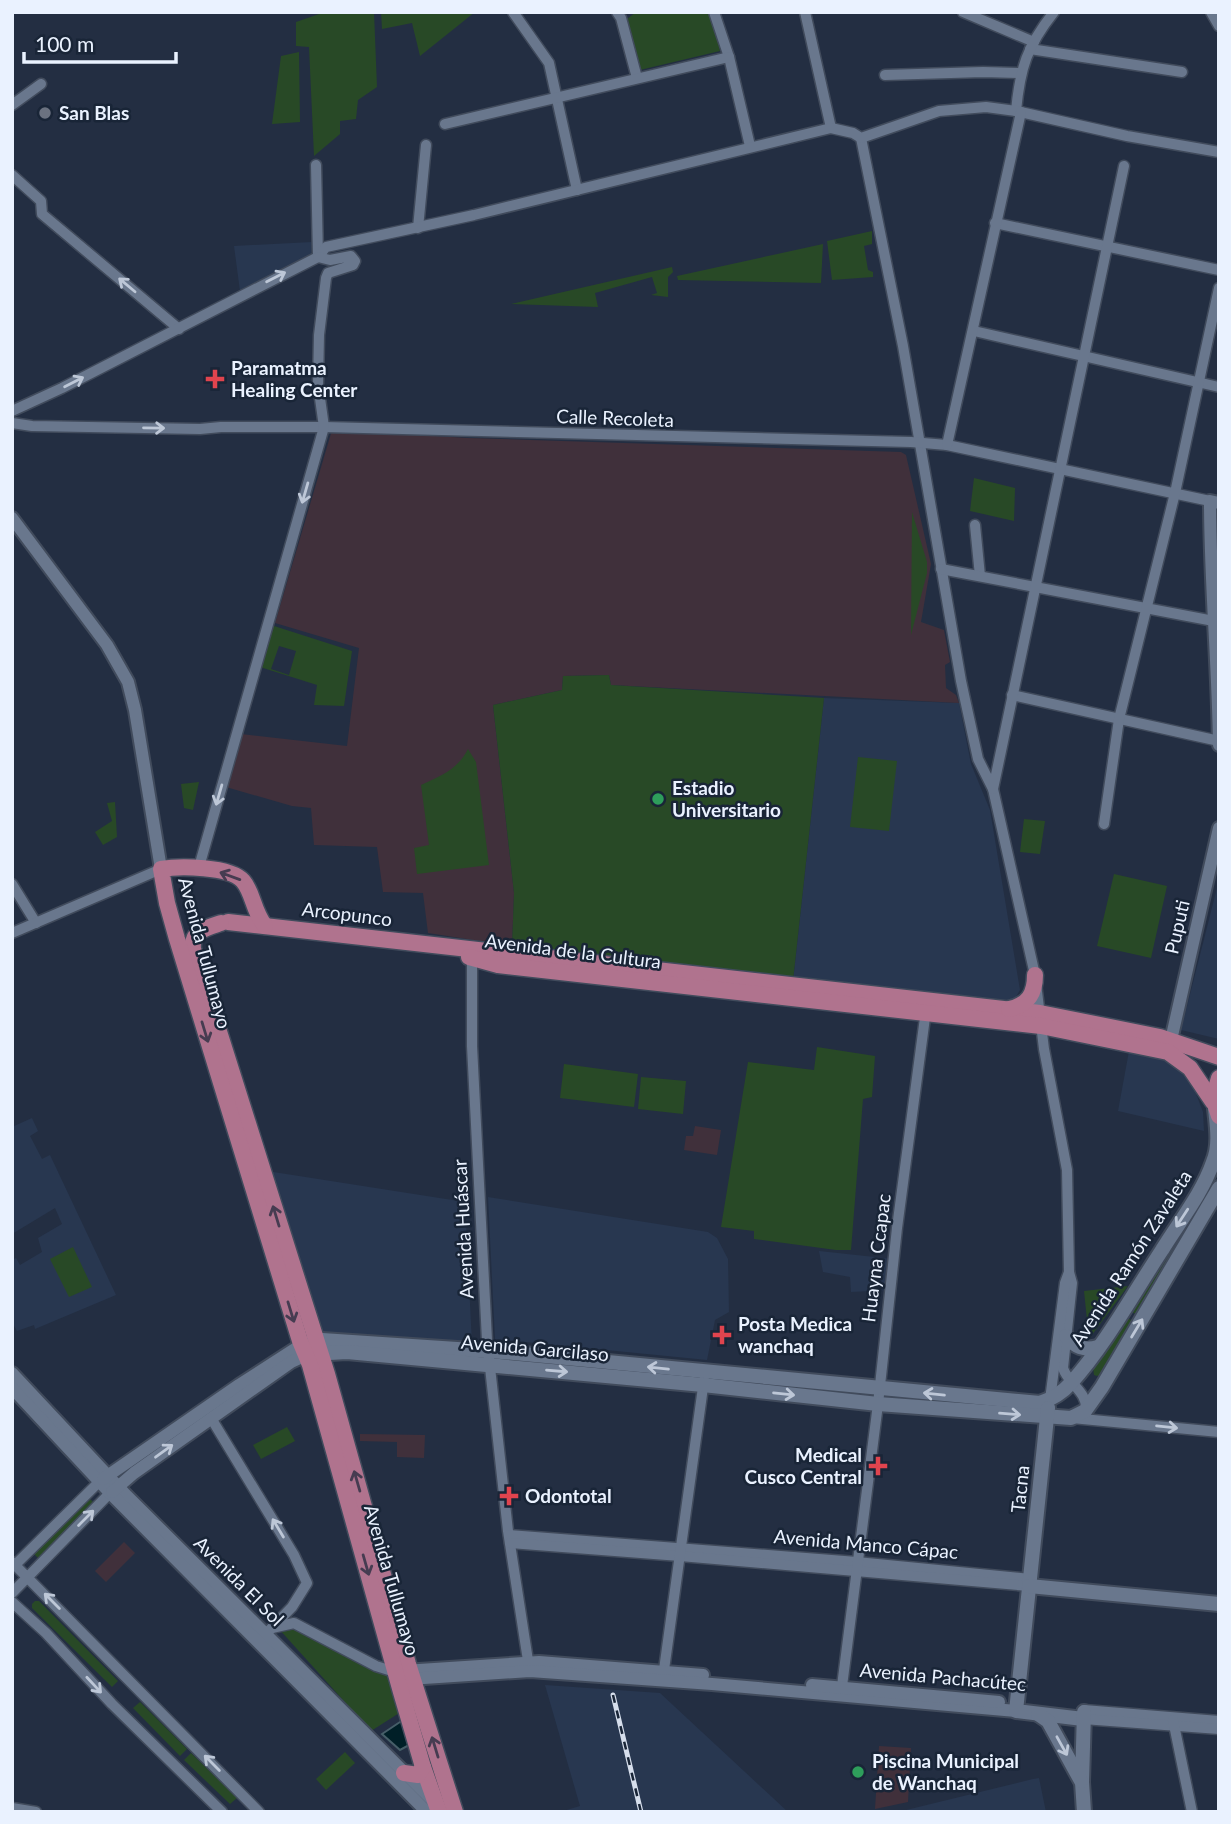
<svg xmlns="http://www.w3.org/2000/svg" width="1231" height="1824" viewBox="0 0 1231 1824" font-family="Lato,sans-serif">
  <rect width="100%" height="100%" fill="#232e42"/>
  <!-- built -->
  <g fill="#283750">
    <path d="M312 242 311 258 240 291 234 246Z"/>
    <path d="M824 698 959 703 971 764 990 810 1020 990 1013 1002 793 981Z"/>
    <path d="M1219 880V1039L1181 1030Z"/>
    <path d="M1129 1051 1165 1059 1172 1062 1185 1077 1195 1091 1203 1112 1204 1131 1118 1111Z"/>
    <path d="M32 1118 38 1131 30 1136 42 1159 50 1155 116 1295 35 1329 34 1325 17 1331 12 1322V1260L16 1258 20 1265 42 1252 38 1238 62 1224 55 1208 12 1234V1127Z"/>
    <path d="M267 1171 465 1202 472 1344 321 1333Z"/>
    <path d="M488 1197 708 1232 717 1238 728 1259 729 1312 715 1320 707 1360 495 1339Z"/>
    <path d="M819 1251 893 1259 889 1290 851 1292 850 1277 823 1272Z"/>
    <path d="M545 1685 660 1693 788 1812H560L580 1806Z"/>
    <path d="M1039 1778 1046 1812H898L1033 1779Z"/>
  </g>
  <!-- industrial -->
  <g fill="#40303b">
    <path d="M332 430 468 438 901 452 906 455 931 564 921 622 944 630 950 662 945 665 946 688 956 695 959 703 611 685 609 675 563 676 562 690 493 705 514 893 512 946 428 933 423 893 383 892 377 847 314 845 311 808 292 806 226 787 241 734 347 746 359 648 275 623Z"/>
    <path d="M695 1126 721 1130 717 1155 684 1150 686 1136H693Z"/>
    <path d="M360 1434 425 1435 424 1458 397 1457V1442L360 1441Z"/>
    <path d="M124 1542 135 1553 106 1582 95 1571Z"/>
    <path d="M879 1746 911 1748 908 1802 875 1809Z"/>
  </g>
  <!-- green -->
  <g fill="#284926" fill-rule="evenodd">
    <path d="M325 12H374L377 87 358 100 356 119 340 121V134L314 156 309 47 296 46V22Z"/>
    <path d="M381 12H475L420 56 412 23 382 29Z"/>
    <path d="M636 12H713L720 51 640 70 627 19Z"/>
    <path d="M299 52 300 122 272 124 281 56Z"/>
    <path d="M872 231V244L864 246 868 270 873 272V277L832 280 827 241Z"/>
    <path d="M823 244 821 283 678 280 677 276Z"/>
    <path d="M672 267 673 272 668 277V297L651 295 657 293 652 277 595 293 598 307 511 304Z"/>
    <path d="M974 478 1015 488 1014 521 970 511Z"/>
    <path d="M912 512 927 562V573L911 635Z"/>
    <path d="M271 625 352 651 344 706 314 705 317 685 260 667ZM279 646 296 651 289 675 271 669Z"/>
    <path d="M609 675 611 685 824 698 793 981 512 946 514 893 493 705 562 690 563 676Z"/>
    <path d="M468 749 476 762 489 865 417 874 414 848 429 845 421 785C441 776 458 769 468 749Z"/>
    <path d="M858 757 897 761 889 831 850 827Z"/>
    <path d="M199 782 193 810 184 808 181 784Z"/>
    <path d="M115 802 117 837 103 845 95 832 112 821 107 803Z"/>
    <path d="M1024 819 1045 821 1040 854 1020 852Z"/>
    <path d="M1114 874 1167 886 1151 958 1097 946Z"/>
    <path d="M817 1047 875 1056 872 1097 863 1099 851 1250H836L754 1239V1231L721 1227 748 1062 814 1070Z"/>
    <path d="M564 1064 638 1074 634 1107 560 1098Z"/>
    <path d="M641 1077 686 1081 683 1114 638 1109Z"/>
    <path d="M1201 1200 1208 1202 1139 1316 1132 1312Z"/>
    <path d="M73 1247 92 1287 69 1297 50 1259Z"/>
    <path d="M1128 1286 1089 1339 1084 1291Z"/>
    <path d="M1128 1318 1134 1322 1102 1374 1097 1376 1094 1375 1093 1367Z"/>
    <path d="M287 1427 295 1441 261 1459 253 1445Z"/>
    <path d="M90 1499 96 1505 40 1560 34 1554Z"/>
    <path d="M35 1601H39L118 1681 112 1687 32 1608V1604Z"/>
    <path d="M291 1625 394 1678 404 1710 371 1731 279 1629Z"/>
    <path d="M140 1702 187 1749 180 1756 133 1708Z"/>
    <path d="M345 1752 355 1763 326 1790 316 1779Z"/>
    <path d="M191 1753 237 1798 230 1804 184 1760Z"/>
  </g>
  <!-- water -->
  <path fill="#001f27" stroke="#465e68" stroke-width="2" d="M403 1720 411 1744 400 1750 382 1734Z"/>
  <g fill="none" stroke-linecap="round" stroke-linejoin="round">
    <defs>
      <g id="minor">
        <path d="M513 12 549 63 577 190"/>
        <path d="M617 12 621 18 637 78"/>
        <path d="M714 12 729 57 750 146"/>
        <path d="M805 12 831 128"/>
        <path d="M963 12 1034 42"/>
        <path d="M1211 12 1219 26"/>
        <path d="M1030 49 1182 72"/>
        <path d="M885 75 983 72 1020 73"/>
        <path d="M12 105 41 84"/>
        <path d="M1016 111C1020 68 1027 46 1054 12"/>
        <path d="M445 124 729 57"/>
        <path d="M861 138 903 346 961 681 978 759 993 789 1035 975 1044 1049 1067 1170 1069 1272 1072 1283 1063 1368C1068 1384 1087 1391 1086 1409"/>
        <path d="M316 165 318 256"/>
        <path d="M12 175 41 201 42 214 179 329"/>
        <path d="M995 223 1219 270"/>
        <path d="M418 228 426 145"/>
        <path d="M974 331 1219 387"/>
        <path d="M12 411 62 388 318 257 326 247 474 215 831 128 853 133 861 138 939 111 986 107 1016 111 1127 136 1219 152"/>
        <path d="M12 423 32 426 200 429 221 427H324L911 442 947 445 1210 501"/>
        <path d="M947 445 1021 112"/>
        <path d="M975 525 980 576"/>
        <path d="M941 569 1219 622"/>
        <path d="M1012 695 1219 741"/>
        <path d="M993 789 1124 166"/>
        <path d="M1104 824 1119 719 1175 493 1219 288"/>
        <path d="M199 867 324 427 318 384 319 335 326 278 328 273 353 265 355 261 351 256 330 260 318 257"/>
        <path d="M12 884 36 923"/>
        <path d="M12 933 161 869"/>
        <path d="M472 954V1046L487 1340 508 1531 529 1667"/>
        <path d="M1050 1400 1065 1283 1069 1272"/>
        <path d="M211 1418 294 1555 307 1583 292 1607 263 1637"/>
        <path d="M1072 1418 1219 1432"/>
        <path d="M509 1535 857 1562 1030 1579"/>
        <path d="M510 1543 680 1556 1029 1586"/>
        <path d="M12 1562 259 1812"/>
        <path d="M15 1565 99 1482"/>
        <path d="M12 1593 110 1493"/>
        <path d="M12 1602 46 1633 112 1704 222 1812"/>
        <path d="M272 1628 294 1623 376 1666 395 1672"/>
        <path d="M663 1677 704 1380"/>
        <path d="M841 1694 878 1404 897 1228 926 1010"/>
        <path d="M1084 1710 1219 1721"/>
        <path d="M1083 1719 1219 1729"/>
        <path d="M1173 1720 1192 1812"/>
        <path d="M12 1808 36 1812"/>
      </g>
      <g id="tertiary">
        <path d="M1219 503 1210 501C1210 583 1218 664 1219 745"/>
        <path d="M12 518 107 645 128 682 135 710 161 869"/>
        <path d="M1169 1049 1219 828"/>
        <path d="M12 1373 127 1496 434 1802"/>
        <path d="M12 1388 110 1493 427 1812"/>
        <path d="M103 1479 239 1385 301 1345"/>
        <path d="M112 1492 134 1473 291 1362 306 1355"/>
        <path d="M404 1671 539 1662 703 1675"/>
        <path d="M405 1677 409 1679 530 1671 712 1684 1016 1711"/>
        <path d="M812 1685 999 1702"/>
      </g>
      <g id="secondary">
        <path d="M1066 1336C1075 1347 1084 1351 1098 1347"/>
        <path d="M306 1344 322 1340 502 1352 1040 1403C1052 1399 1062 1393 1071 1383 1106 1344 1133 1294 1162 1250 1179 1222 1202 1194 1213 1162 1220 1145 1217 1127 1215 1109"/>
        <path d="M312 1354 347 1352 703 1385 878 1404 1071 1418 1085 1411 1102 1387 1219 1188"/>
        <path d="M1048 1408 1016 1711 1083 1719"/>
        <path d="M1029 1586 1219 1604"/>
        <path d="M1084 1712 1082 1782 1084 1812"/>
        <path d="M1038 1714 1048 1721 1081 1781"/>
      </g>
      <g id="primary">
        <path d="M228 922 1040 1013 1160 1037 1219 1057"/>
        <path d="M221 923C206 928 191 931 193 949L327 1374 408 1664 455 1812"/>
        <path d="M265 926C253 911 253 892 243 881 230 866 179 866 161 869L167 903 177 939 300 1341 310 1365 401 1692 423 1767 439 1812"/>
        <path d="M469 957 498 965 1041 1026 1168 1052 1190 1068 1213 1102"/>
        <path d="M1009 1009C1028 1005 1035 994 1035 975"/>
        <path d="M1219 1078 1213 1098 1219 1116"/>
        <path d="M404 1773 418 1775 423 1767"/>
      </g>
    </defs>
    <!-- minor casing -->
    <use href="#minor" stroke="#414b5c" stroke-width="13"/>
    <!-- tertiary casing -->
    <use href="#tertiary" stroke="#414b5c" stroke-width="16"/>
    <!-- secondary casing -->
    <use href="#secondary" stroke="#414b5c" stroke-width="18"/>
    <!-- primary casing -->
    <use href="#primary" stroke="#414b5c" stroke-width="19"/>
    <!-- minor -->
    <use href="#minor" stroke="#69778d" stroke-width="10"/>
    <!-- tertiary -->
    <use href="#tertiary" stroke="#69778d" stroke-width="12"/>
    <!-- secondary -->
    <use href="#secondary" stroke="#69778d" stroke-width="14"/>
    <!-- primary -->
    <use href="#primary" stroke="#b0738e" stroke-width="16"/>
    <defs>
      <path id="rail" d="M613 1695 641 1812"/>
    </defs>
    <!-- rail casing -->
    <use href="#rail" stroke="#d6deec" stroke-width="5"/>
    <!-- rail -->
    <use href="#rail" stroke="#192537" stroke-width="2.5" stroke-dasharray="8" stroke-linecap="butt"/>
  </g>
  <!-- one-way arrows -->
  <defs><path id="oneway-shaft" d="M-6 0H5M1.5-3L5.5 0L1.5 3" fill="none" stroke-width="1.6" stroke-linecap="round" stroke-linejoin="round" transform="scale(1.75)"/></defs>
  <g stroke="#bdc7d7">
    <use href="#oneway-shaft" transform="translate(276 277) rotate(-27)"/>
    <use href="#oneway-shaft" transform="translate(127 285) rotate(-140)"/>
    <use href="#oneway-shaft" transform="translate(74 382) rotate(-27)"/>
    <use href="#oneway-shaft" transform="translate(154 428) rotate(1)"/>
    <use href="#oneway-shaft" transform="translate(305 493) rotate(106)"/>
    <use href="#oneway-shaft" transform="translate(219 795) rotate(106)"/>
    <use href="#oneway-shaft" transform="translate(1182 1218) rotate(123)"/>
    <use href="#oneway-shaft" transform="translate(1137 1328) rotate(-59)"/>
    <use href="#oneway-shaft" transform="translate(658 1368) rotate(-174)"/>
    <use href="#oneway-shaft" transform="translate(557 1371) rotate(5)"/>
    <use href="#oneway-shaft" transform="translate(784 1394) rotate(6)"/>
    <use href="#oneway-shaft" transform="translate(934 1394) rotate(-174)"/>
    <use href="#oneway-shaft" transform="translate(1010 1414) rotate(5)"/>
    <use href="#oneway-shaft" transform="translate(1167 1427) rotate(6)"/>
    <use href="#oneway-shaft" transform="translate(164 1451) rotate(-36)"/>
    <use href="#oneway-shaft" transform="translate(86 1518) rotate(-45)"/>
    <use href="#oneway-shaft" transform="translate(278 1528) rotate(-121)"/>
    <use href="#oneway-shaft" transform="translate(52 1601) rotate(-135)"/>
    <use href="#oneway-shaft" transform="translate(94 1685) rotate(47)"/>
    <use href="#oneway-shaft" transform="translate(1062 1746) rotate(61)"/>
    <use href="#oneway-shaft" transform="translate(212 1763) rotate(-135)"/>
  </g>
  <g stroke="#463c51">
    <use href="#oneway-shaft" transform="translate(230 876) rotate(-160)"/>
    <use href="#oneway-shaft" transform="translate(205 1032) rotate(73)"/>
    <use href="#oneway-shaft" transform="translate(276 1216) rotate(-107)"/>
    <use href="#oneway-shaft" transform="translate(291 1312) rotate(73)"/>
    <use href="#oneway-shaft" transform="translate(357 1481) rotate(-106)"/>
    <use href="#oneway-shaft" transform="translate(366 1565) rotate(74)"/>
    <use href="#oneway-shaft" transform="translate(435 1747) rotate(-107)"/>
  </g>
  <!-- markers -->
  <circle fill="#6b7280" stroke="#192537" stroke-width="2.5" cx="45" cy="113" r="7"/>
  <g fill="#e0444e" stroke="#192537" stroke-width="2.5">
    <path d="M211.5 368.5h7v7h7v7h-7v7h-7v-7h-7v-7h7z"/>
    <path d="M718.5 1324.5h7v7h7v7h-7v7h-7v-7h-7v-7h7z"/>
    <path d="M874.5 1455.5h7v7h7v7h-7v7h-7v-7h-7v-7h7z"/>
    <path d="M505.5 1485.5h7v7h7v7h-7v7h-7v-7h-7v-7h7z"/>
  </g>
  <g fill="#2e9e5b" stroke="#192537" stroke-width="2.5">
    <circle cx="658" cy="799" r="7"/>
    <circle cx="858" cy="1772" r="7"/>
  </g>
  <g text-anchor="middle" stroke-width="5" stroke-linejoin="round" paint-order="stroke">
    <!-- poi labels -->
    <g font-size="19" font-weight="bold" fill="#eaf2ff" stroke="#192537" text-anchor="start">
      <text x="59" y="120">San Blas</text>
      <text x="231" y="375">Paramatma<tspan x="231" dy="22">Healing Center</tspan></text>
      <text x="672" y="795">Estadio<tspan x="672" dy="22">Universitario</tspan></text>
      <text x="738" y="1331">Posta Medica<tspan x="738" dy="22">wanchaq</tspan></text>
      <text x="862" y="1462" text-anchor="end">Medical<tspan x="862" dy="22">Cusco Central</tspan></text>
      <text x="525" y="1503">Odontotal</text>
      <text x="872" y="1768">Piscina Municipal<tspan x="872" dy="22">de Wanchaq</tspan></text>
    </g>
    <!-- street labels -->
    <g font-size="19" fill="#eaf2ff" stroke="#192537">
      <text transform="translate(615 418) rotate(2)" y="7">Calle Recoleta</text>
      <text transform="translate(347 914) rotate(7)" y="7">Arcopunco</text>
      <text transform="translate(1177 927) rotate(-77)" y="7">Puputi</text>
      <text transform="translate(573 951) rotate(7)" y="7">Avenida de la Cultura</text>
      <text transform="translate(205 953) rotate(75)" y="7">Avenida Tullumayo</text>
      <text transform="translate(463 1229) rotate(-93)" y="7">Avenida Huáscar</text>
      <text transform="translate(876 1258) rotate(-83)" y="7">Huayna Ccapac</text>
      <text transform="translate(1131 1258) rotate(-57)" y="7">Avenida Ramón Zavaleta</text>
      <text transform="translate(535 1348) rotate(5)" y="7">Avenida Garcilaso</text>
      <text transform="translate(1020 1489) rotate(-84)" y="7">Tacna</text>
      <text transform="translate(866 1544) rotate(5)" y="7">Avenida Manco Cápac</text>
      <text transform="translate(392 1580) rotate(74)" y="7">Avenida Tullumayo</text>
      <text transform="translate(239 1581) rotate(45)" y="7">Avenida El Sol</text>
      <text transform="translate(943 1677) rotate(5)" y="7">Avenida Pachacútec</text>
    </g>
  </g>
  <!-- border -->
  <rect width="1231" height="1824" fill="none" stroke="#eaf2ff" stroke-width="28"/>
  <!-- scale -->
  <path d="M24 52v10h152v-10" fill="none" stroke="#eaf2ff" stroke-width="3.5"/>
  <text x="35" y="52" font-size="21" fill="#eaf2ff" stroke="#192537" stroke-width="5" paint-order="stroke">100 m</text>
</svg>
